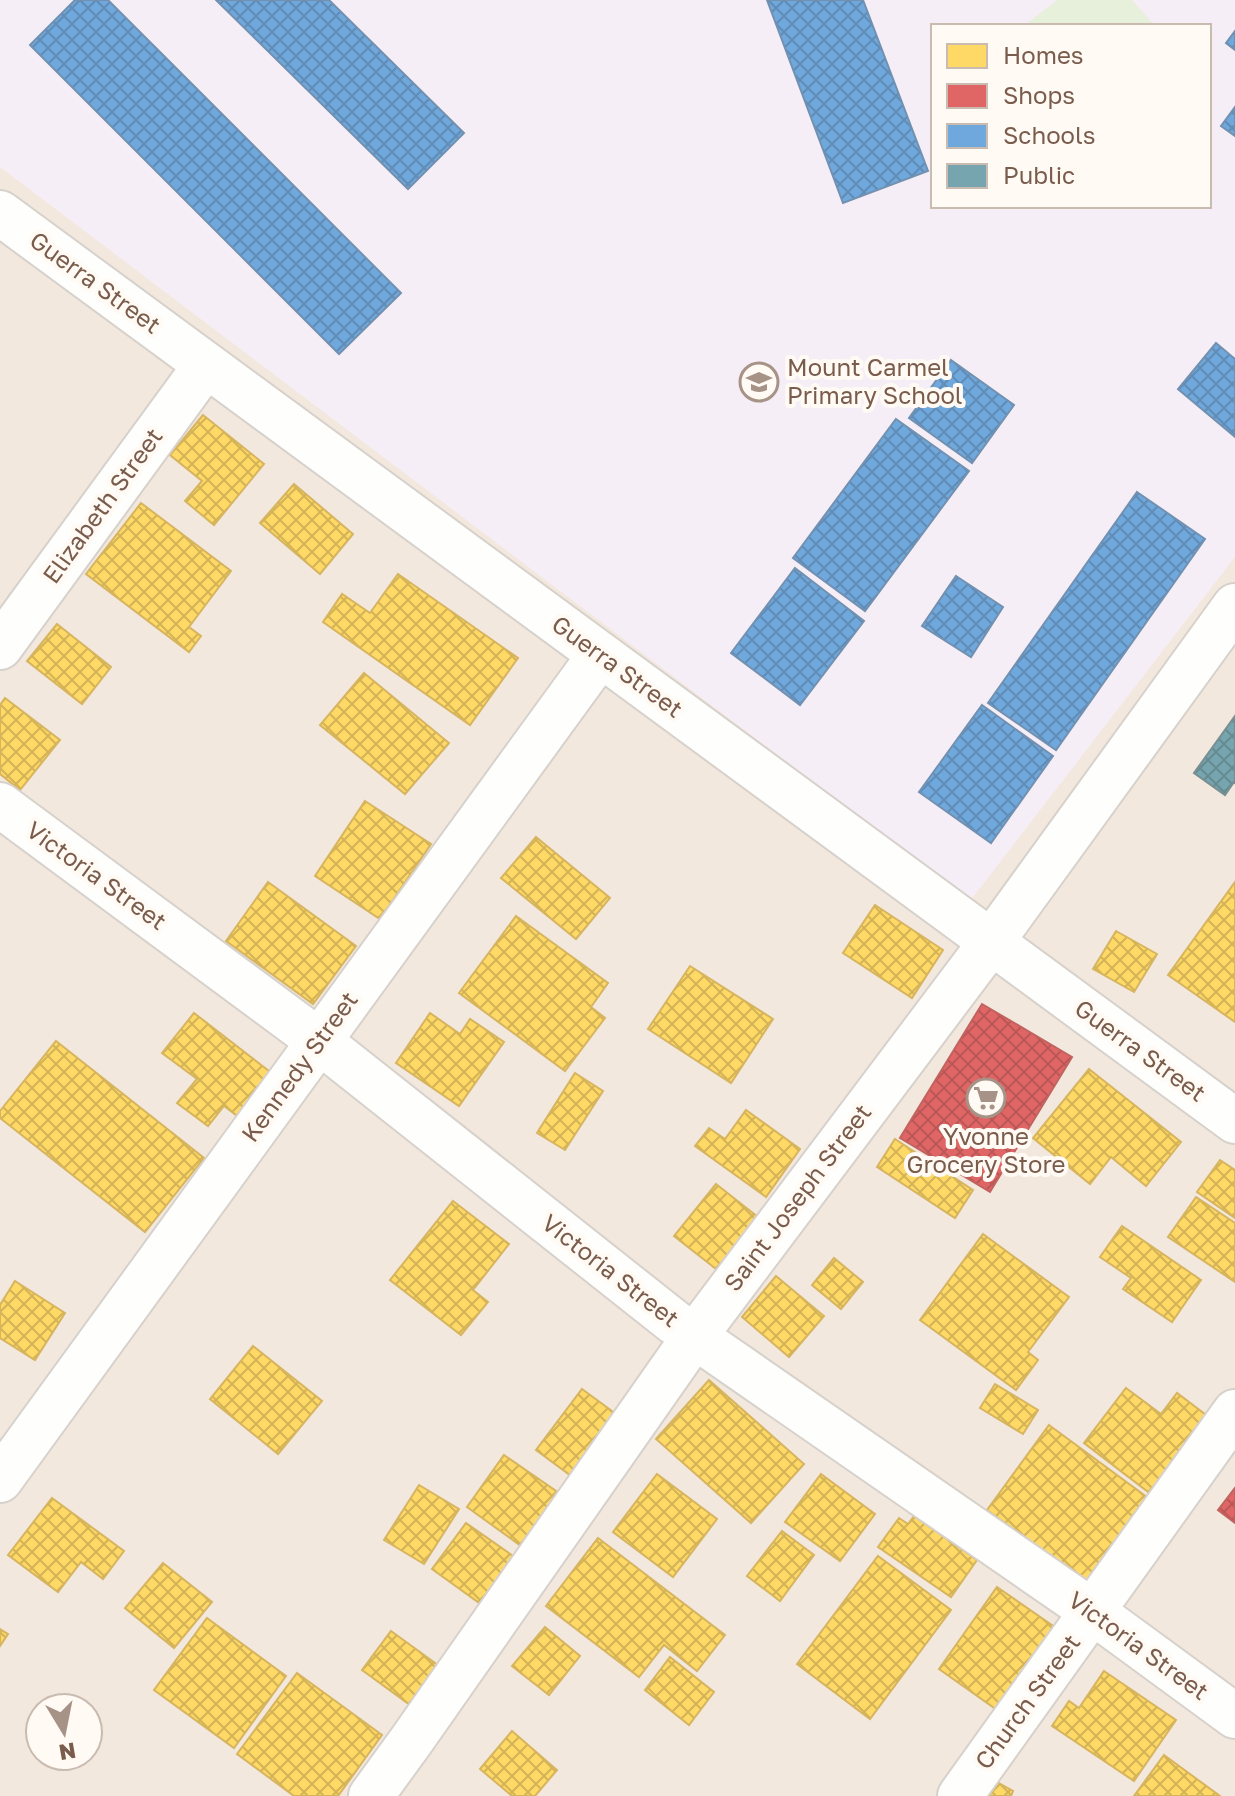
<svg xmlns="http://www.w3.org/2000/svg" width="1235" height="1796" viewBox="0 0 1235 1796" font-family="'Golos Text',sans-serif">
  <defs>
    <pattern id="homes-cross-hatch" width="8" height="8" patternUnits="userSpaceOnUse" patternTransform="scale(2)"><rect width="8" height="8" fill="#ffd966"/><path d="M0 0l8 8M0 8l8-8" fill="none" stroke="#d3b356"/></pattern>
    <pattern id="shops-cross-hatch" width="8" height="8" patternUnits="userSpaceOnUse" patternTransform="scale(2)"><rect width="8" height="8" fill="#e06666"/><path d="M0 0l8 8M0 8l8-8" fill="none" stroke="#bb5756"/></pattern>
    <pattern id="schools-cross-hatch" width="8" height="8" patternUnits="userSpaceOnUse" patternTransform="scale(2)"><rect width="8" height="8" fill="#6fa8dc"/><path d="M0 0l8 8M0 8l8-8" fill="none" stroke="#608cb5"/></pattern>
    <pattern id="public-cross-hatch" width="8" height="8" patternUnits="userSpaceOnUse" patternTransform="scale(2)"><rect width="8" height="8" fill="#76a5af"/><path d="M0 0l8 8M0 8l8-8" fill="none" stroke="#668a91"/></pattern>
  </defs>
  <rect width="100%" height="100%" fill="#f9f5f0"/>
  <!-- residential -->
  <path fill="#f2e8de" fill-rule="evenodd" d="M0 0H1235V1796H0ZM933 26H1209V206H933ZM40 1708H88V1756H40Z"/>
  <!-- education -->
  <path fill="#f6eef6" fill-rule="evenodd" d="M0 0H1235V557L970 901 0 167ZM933 26H1209V206H933Z"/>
  <!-- pitch -->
  <path fill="#e7f0db" d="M1057 0H1132L1155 26H1024Z"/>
  <!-- homes -->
  <g fill="url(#homes-cross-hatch)" stroke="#d7b45e" stroke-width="2">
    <path d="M203 415 264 464 214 525 185 501 202 481 170 455Z"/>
    <path d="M294 484 353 534 320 574 260 523Z"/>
    <path d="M141 503 231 571 189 627 201 636 189 652 86 574Z"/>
    <path d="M398 574 518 658 470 725 323 622 342 594 370 613Z"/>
    <path d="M57 624 111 667 82 704 27 661Z"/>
    <path d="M364 673 449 743 405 794 320 725Z"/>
    <path d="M5 698 60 740 20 790 0 774V705Z"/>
    <path d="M365 801 431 844 380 919 315 876Z"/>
    <path d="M536 837 610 898 576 939 501 878Z"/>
    <path d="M268 882 356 946 313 1004 226 941Z"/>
    <path d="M1235 882V1022L1168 975Z"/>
    <path d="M875 905 943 950 912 998 843 953Z"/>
    <path d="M516 916 608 983 591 1007 605 1018 565 1071 459 993Z"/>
    <path d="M1116 931 1157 954 1134 992 1093 969Z"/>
    <path d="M690 966 773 1019 731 1083 648 1029Z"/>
    <path d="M194 1013 278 1078 244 1121 224 1106 208 1126 177 1103 197 1079 162 1053Z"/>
    <path d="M430 1013 460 1034 470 1019 504 1042 459 1106 396 1063Z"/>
    <path d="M56 1041 204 1158 145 1232 0 1118V1111Z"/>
    <path d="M1089 1069 1181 1142 1146 1186 1111 1157 1090 1184 1033 1138Z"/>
    <path d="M575 1073 603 1091 565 1150 537 1133Z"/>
    <path d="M746 1110 800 1149 766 1197 695 1146 709 1128 725 1139Z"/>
    <path d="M895 1139 973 1190 955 1218 877 1167Z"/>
    <path d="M1220 1160 1235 1170V1218L1197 1192Z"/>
    <path d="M716 1184 767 1224 725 1276 674 1236Z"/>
    <path d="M1196 1197 1235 1223V1282L1168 1237Z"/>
    <path d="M453 1201 509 1244 473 1290 488 1302 461 1335 390 1280Z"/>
    <path d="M1122 1226 1201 1280 1172 1322 1123 1289 1131 1278 1100 1257Z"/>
    <path d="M983 1234 1069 1297 1028 1352 1038 1360 1016 1390 920 1320Z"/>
    <path d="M834 1258 863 1282 841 1309 812 1285Z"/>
    <path d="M776 1276 824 1316 789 1357 742 1317Z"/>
    <path d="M15 1281 65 1313 35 1360 0 1338V1305Z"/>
    <path d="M253 1346 322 1401 278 1454 210 1399Z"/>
    <path d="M709 1380 804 1464 751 1523 656 1439Z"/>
    <path d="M995 1384 1038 1410 1023 1434 980 1408Z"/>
    <path d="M1126 1388 1161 1414 1177 1393 1218 1424 1160 1501 1084 1443Z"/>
    <path d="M582 1389 620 1417 574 1478 536 1450Z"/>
    <path d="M1049 1425 1159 1506 1097 1590 987 1510Z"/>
    <path d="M504 1455 559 1493 521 1546 467 1507Z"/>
    <path d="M657 1474 717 1519 673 1577 613 1532Z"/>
    <path d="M821 1474 875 1514 840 1561 785 1522Z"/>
    <path d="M419 1485 459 1509 424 1564 384 1540Z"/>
    <path d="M52 1498 124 1551 103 1579 81 1562 58 1592 8 1555Z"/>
    <path d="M914 1516 977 1560 951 1597 878 1547 899 1518 908 1524Z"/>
    <path d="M466 1523 516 1558 482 1605 432 1569Z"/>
    <path d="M782 1531 814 1555 780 1601 747 1576Z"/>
    <path d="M598 1538 725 1635 697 1671 664 1645 639 1677 546 1606Z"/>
    <path d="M878 1556 951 1610 870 1719 797 1664Z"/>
    <path d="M163 1563 212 1602 174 1648 125 1608Z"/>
    <path d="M997 1587 1059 1630 1000 1712 939 1669Z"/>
    <path d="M207 1618 286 1676 234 1748 154 1690Z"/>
    <path d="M545 1627 580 1656 549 1695 512 1666Z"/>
    <path d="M0 1629 8 1634 0 1646Z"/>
    <path d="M391 1631 446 1671 417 1710 362 1670Z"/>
    <path d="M670 1657 714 1692 689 1725 645 1690Z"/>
    <path d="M1104 1671 1176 1720 1134 1781 1052 1726 1069 1701 1079 1708Z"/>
    <path d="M297 1673 382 1735 338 1796H294L237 1754Z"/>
    <path d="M512 1731 557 1770 535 1796H512L480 1769Z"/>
    <path d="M1164 1755 1220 1796H1134Z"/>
    <path d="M997 1782 1013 1791 1011 1796H988Z"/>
  </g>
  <!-- shops -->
  <g fill="url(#shops-cross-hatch)" stroke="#c1635e" stroke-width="2">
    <path d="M982 1004 1072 1057 990 1192 900 1138Z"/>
    <path d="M1235 1488V1523L1218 1510Z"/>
  </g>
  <!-- schools -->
  <g fill="url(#schools-cross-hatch)" stroke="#7291b1" stroke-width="2">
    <path d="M75 0H108L401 293 339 354 30 45Z"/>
    <path d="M216 0H329L464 133 408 189Z"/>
    <path d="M767 0H863L928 171 843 203Z"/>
    <path d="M1235 31V50L1226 43Z"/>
    <path d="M1235 107V136L1221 126Z"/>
    <path d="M1216 343 1235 359V437L1178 389Z"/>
    <path d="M951 360 1014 405 972 463 909 418Z"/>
    <path d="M896 419 969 471 865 611 793 558Z"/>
    <path d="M1137 492 1205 539 1056 750 988 703Z"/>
    <path d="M795 568 864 621 800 705 731 653Z"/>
    <path d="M956 576 1003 607 971 657 922 626Z"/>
    <path d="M982 705 1053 756 991 843 919 792Z"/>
  </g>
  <!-- public -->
  <path fill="url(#public-cross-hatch)" stroke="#778f92" stroke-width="2" d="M1235 716V783L1234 782 1225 795 1194 773Z"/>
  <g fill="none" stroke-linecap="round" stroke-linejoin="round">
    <defs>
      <g id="street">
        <path d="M0 213 1235 1121"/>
        <path d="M0 647 206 365"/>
        <path d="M0 805 319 1041 674 1322 1093 1612 1235 1716"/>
        <path d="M0 1480 600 655"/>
        <path d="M371 1796 411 1741 694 1337 992 941 1235 606"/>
        <path d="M960 1796 1235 1412"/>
      </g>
    </defs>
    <!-- street casing -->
    <use href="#street" stroke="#d7d1cb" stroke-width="48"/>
    <!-- street -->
    <use href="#street" stroke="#fefefd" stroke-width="44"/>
  </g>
  <!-- icons -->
  <defs>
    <symbol id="school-ring" viewBox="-11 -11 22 22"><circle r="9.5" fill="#fffaf3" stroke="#a69286" stroke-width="1.5"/><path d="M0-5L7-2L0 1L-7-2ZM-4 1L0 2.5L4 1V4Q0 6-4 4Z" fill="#a69286"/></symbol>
    <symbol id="supermarket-ring" viewBox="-11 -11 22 22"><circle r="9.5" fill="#fffaf3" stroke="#a69286" stroke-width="1.5"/><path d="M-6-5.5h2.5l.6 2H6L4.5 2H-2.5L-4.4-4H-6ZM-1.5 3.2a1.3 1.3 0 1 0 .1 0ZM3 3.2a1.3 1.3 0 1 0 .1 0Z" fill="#a69286"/></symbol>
  </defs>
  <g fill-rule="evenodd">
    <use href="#school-ring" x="737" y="360" width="44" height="44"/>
    <use href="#supermarket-ring" x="964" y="1076" width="44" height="44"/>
  </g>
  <g text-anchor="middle" stroke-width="8" stroke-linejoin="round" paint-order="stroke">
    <!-- street labels -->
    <g font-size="24" fill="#7a5c4d" stroke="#fffaf3">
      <text transform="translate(95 283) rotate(36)" y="8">Guerra Street</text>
      <text transform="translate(103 506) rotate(-54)" y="8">Elizabeth Street</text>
      <text transform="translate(617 667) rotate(36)" y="8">Guerra Street</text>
      <text transform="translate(96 876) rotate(36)" y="8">Victoria Street</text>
      <text transform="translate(1140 1051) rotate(36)" y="8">Guerra Street</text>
      <text transform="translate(300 1067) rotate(-54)" y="8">Kennedy Street</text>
      <text transform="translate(798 1198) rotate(-53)" y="8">Saint Joseph Street</text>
      <text transform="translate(610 1271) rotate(38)" y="8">Victoria Street</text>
      <text transform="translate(1138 1646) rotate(36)" y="8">Victoria Street</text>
      <text transform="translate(1028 1702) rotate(-54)" y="8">Church Street</text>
    </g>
    <!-- poi labels -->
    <g font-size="24" fill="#7a5c4d" stroke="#fffaf3" text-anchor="start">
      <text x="787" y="376">Mount Carmel<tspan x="787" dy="28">Primary School</tspan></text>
      <text x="986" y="1145" text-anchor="middle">Yvonne<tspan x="986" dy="28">Grocery Store</tspan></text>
    </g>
  </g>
  <!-- legend -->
  <rect x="931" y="24" width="280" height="184" fill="#fffaf3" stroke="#cabbb1" stroke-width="2"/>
  <rect x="947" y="44" width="40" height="24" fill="#ffd966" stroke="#cabbb1" stroke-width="2"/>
  <text x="1003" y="64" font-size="24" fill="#7a5c4d">Homes</text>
  <rect x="947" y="84" width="40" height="24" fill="#e06666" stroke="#cabbb1" stroke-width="2"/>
  <text x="1003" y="104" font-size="24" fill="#7a5c4d">Shops</text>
  <rect x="947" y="124" width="40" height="24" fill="#6fa8dc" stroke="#cabbb1" stroke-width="2"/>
  <text x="1003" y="144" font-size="24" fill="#7a5c4d">Schools</text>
  <rect x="947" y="164" width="40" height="24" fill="#76a5af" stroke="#cabbb1" stroke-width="2"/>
  <text x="1003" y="184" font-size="24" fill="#7a5c4d">Public</text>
  <!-- north arrow -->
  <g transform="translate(64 1732) rotate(170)"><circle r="38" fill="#fffaf3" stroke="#cabbb1" stroke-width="2"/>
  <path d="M0-6L14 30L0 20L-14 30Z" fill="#a69286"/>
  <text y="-12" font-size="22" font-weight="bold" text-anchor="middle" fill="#7a5c4d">N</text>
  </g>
</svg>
